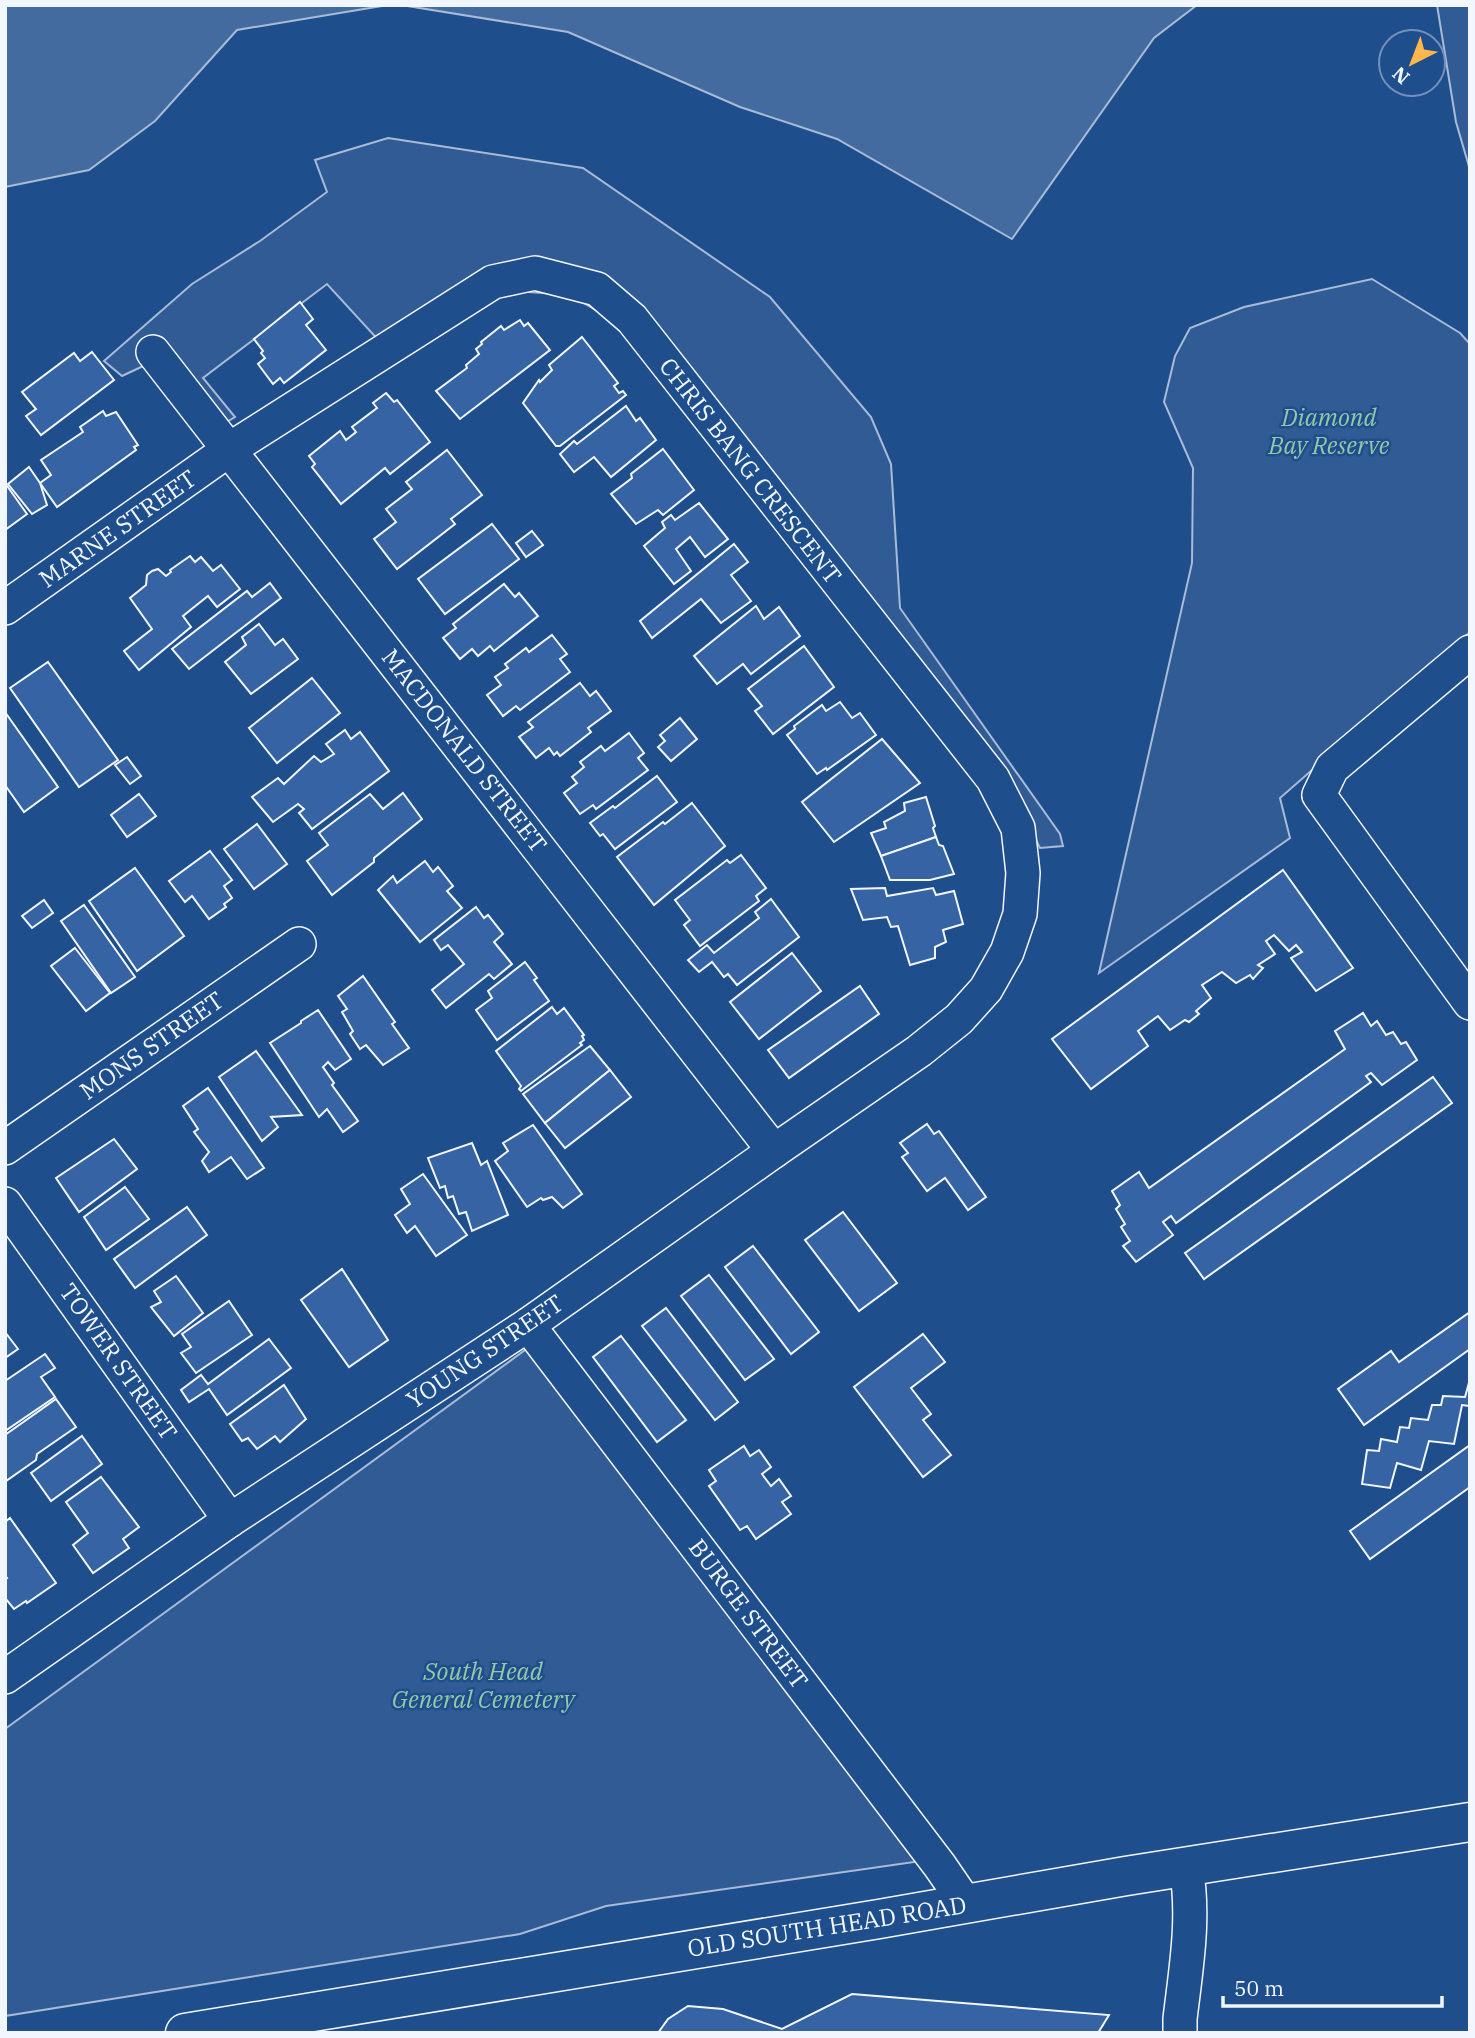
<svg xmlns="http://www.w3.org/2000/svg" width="1475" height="2038" viewBox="0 0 1475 2038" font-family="'IBM Plex Serif',serif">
  <rect width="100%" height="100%" fill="#1f4e8c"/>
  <!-- built -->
  <g fill="#305b95" stroke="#a8bbd7" stroke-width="2">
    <path d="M1437 5H1470V170L1456 122Z"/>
    <path d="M388 138 583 168 770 297 871 417 891 464 900 608 1060 834 1063 846 1040 848 1023 814 645 339 570 295 488 289 382 344 327 284 203 378 235 417 215 429 156 360 122 376 104 361 192 284 260 241 327 192 315 160Z"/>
    <path d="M1372 279 1460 333 1470 344V632L1280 798 1290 838 1099 973 1192 563 1193 468 1164 402 1175 356 1190 328 1244 307Z"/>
    <path d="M532 1345 928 1860 606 1906 520 1934 5 2016V1729Z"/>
  </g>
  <!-- water -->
  <g fill="#446ba0" stroke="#a8bbd7" stroke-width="2">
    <path d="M5 5H388L237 30 155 121 89 170 5 187Z"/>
    <path d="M401 5H1197L1154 38 1012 239 837 139 740 107 568 32Z"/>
  </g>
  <!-- building -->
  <g fill="#3563a3" stroke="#f2f6ff" stroke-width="2">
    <path d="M300 302 313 319 306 325 326 350 284 383 280 378 273 384 258 364 265 358 261 353 263 351 254 339Z"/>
    <path d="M520 320 524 326 528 323 550 350 460 419 436 391 467 368 466 365 479 354 476 349 482 344 481 342 501 326 504 330Z"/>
    <path d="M582 337 618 383 614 386 619 393 623 391 626 395 560 446H556L523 403 539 380 540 382 552 370 549 365Z"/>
    <path d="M92 352 114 380 41 435 26 416 36 409 22 392 74 353 80 361Z"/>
    <path d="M386 393 394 402 397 400 430 442 390 474 385 468 341 504 312 467 315 464 309 456 340 431 346 440 356 432 352 427 377 408 373 403Z"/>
    <path d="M626 406 636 421 640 418 656 440 611 477 594 457 574 472 560 454 574 441 577 444Z"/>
    <path d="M103 411 106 416 116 412 138 445 134 447 136 450 57 507 40 483 51 475 41 460 83 432 80 427Z"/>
    <path d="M663 449 694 490 663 515 658 510 636 524 611 494 632 478 631 474Z"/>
    <path d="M447 450 482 495 451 519 455 524 397 569 374 539 396 522 386 509 412 489 406 482Z"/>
    <path d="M29 467 40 483 47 505 32 514 8 484Z"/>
    <path d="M5 483 27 514 5 530Z"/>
    <path d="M699 503 728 539 705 557 690 537 676 549 691 571 674 584 644 546 665 528 662 522 671 515 675 520Z"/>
    <path d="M492 524 519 559 445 614 418 579Z"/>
    <path d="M532 531 543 545 526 557 516 543Z"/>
    <path d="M734 544 748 562 731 575 751 601 721 623 701 599 652 638 640 621Z"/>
    <path d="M190 556 195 562 201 557 213 571 221 565 240 589 217 607 208 596 183 616 191 627 139 670 124 651 152 629 130 598 146 585 147 575 152 571 158 569 166 576 171 572 170 570Z"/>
    <path d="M270 583 281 598 189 669 172 649 247 591 252 597Z"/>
    <path d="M504 584 515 597 519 593 538 616 494 651 490 646 478 656 472 649 460 659 443 638 456 628 453 624Z"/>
    <path d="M756 606 764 619 779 607 800 636 751 674 743 664 717 684 694 656Z"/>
    <path d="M259 624 275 645 283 639 298 659 251 694 225 662 246 645 242 637Z"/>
    <path d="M552 635 567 654 560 659 570 672 520 710 516 706 503 716 487 695 501 685 495 677 508 668 505 664 526 648 529 652Z"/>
    <path d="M804 646 834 687 773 734 755 711 762 706 748 689Z"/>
    <path d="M48 662 118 760 79 787 10 688Z"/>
    <path d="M312 678 340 713 277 763 249 728Z"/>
    <path d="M580 683 590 696 596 691 611 711 588 728 591 732 560 756 557 752 554 755 549 748 536 758 519 737 533 727 528 722Z"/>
    <path d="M840 702 852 718 860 713 876 735 827 770 826 768 817 774 787 735 795 729 794 726 822 705 826 711Z"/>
    <path d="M5 712 58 787 24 812 5 785Z"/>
    <path d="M680 718 697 739 671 761 658 747 665 741 660 735Z"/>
    <path d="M345 730 351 739 360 732 389 771 312 829 299 813 304 809 298 804 273 822 252 797 278 778 284 784 314 756 321 762 334 754 326 744Z"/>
    <path d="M629 733 644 753 638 758 648 770 596 809 593 805 580 814 564 793 577 783 572 777 584 767 580 762 601 746 605 751Z"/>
    <path d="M882 739 920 783 834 842 802 802Z"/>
    <path d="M127 757 141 776 130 784 115 765Z"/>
    <path d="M657 776 677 802 615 849 603 834 600 836 590 823 613 806 615 808Z"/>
    <path d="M403 793 422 819 374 858V862L332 895 307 861 328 845 319 833 370 794 383 809Z"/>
    <path d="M139 794 156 816 127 837 111 815Z"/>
    <path d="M926 797 935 826 933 828 936 837 881 856 871 833 886 828 884 822 905 811 904 803Z"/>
    <path d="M692 803 725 846 654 905 617 857 663 822 665 824Z"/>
    <path d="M257 824 287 864 254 889 224 849Z"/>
    <path d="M936 837 939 845 943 846 954 874 930 880H890L881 856Z"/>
    <path d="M210 851 232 880 224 886 232 898 224 904 226 907 209 919 192 896 185 902 169 881Z"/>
    <path d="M741 855 766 888 756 896 759 901 700 946 684 925 690 920 675 900 727 860 730 863Z"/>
    <path d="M425 861 433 872 438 867 453 886 447 891 462 908 420 942 378 890 393 876 397 883Z"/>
    <path d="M135 868 184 936 137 971 89 901Z"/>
    <path d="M1283 870 1353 968 1316 991 1291 958 1302 952 1296 945 1289 951 1274 935 1266 941 1275 954 1258 965 1263 968 1253 979 1250 975 1236 983 1222 972 1202 985 1211 998 1196 1011 1199 1014 1189 1022 1185 1020 1170 1030 1158 1016 1138 1031 1148 1046 1091 1089 1052 1039Z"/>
    <path d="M885 888 887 896 933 888 936 895 954 891 963 924 943 930 946 942 935 947V958L910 965 898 926 891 927 887 917 863 920 851 889Z"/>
    <path d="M771 899 799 937 737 985 728 974 724 977 712 962 699 972 688 960 707 945 714 953 759 918 755 912Z"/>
    <path d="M44 900 53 913 32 928 22 916Z"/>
    <path d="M84 905 135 977 111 993 61 921Z"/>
    <path d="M476 907 484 918 488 915 503 934 494 942 512 964 494 979 489 974 446 1008 432 990 464 964 448 945 441 950 434 940Z"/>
    <path d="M75 948 110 993 86 1011 51 966Z"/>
    <path d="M792 953 821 991 759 1039 730 1002Z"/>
    <path d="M525 962 537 978 534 980 549 1001 497 1040 476 1010 492 998 488 991Z"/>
    <path d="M363 976 395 1022 392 1024 409 1048 383 1065 366 1045 360 1049 350 1034 353 1031 342 1012 347 1009 338 996Z"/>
    <path d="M860 986 879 1014 789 1078 768 1050Z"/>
    <path d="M552 1007 557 1014 564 1008 584 1035 582 1036 584 1040 580 1043 582 1045 521 1091 519 1089 521 1086 496 1051Z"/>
    <path d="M318 1010 351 1059 335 1070 328 1062 323 1067 334 1083 332 1085 358 1121 343 1132 327 1109 319 1117 270 1043 301 1023V1021Z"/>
    <path d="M1363 1013 1371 1026 1377 1021 1386 1035 1393 1032 1401 1044 1406 1042 1417 1060 1382 1085 1371 1073 1366 1076 1371 1082 1176 1223 1171 1216 1163 1222 1173 1235 1136 1262 1123 1246 1130 1241 1121 1227 1125 1224 1116 1209 1120 1205 1112 1191 1139 1172 1149 1188 1345 1049 1335 1031Z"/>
    <path d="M590 1046 610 1070 545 1123 523 1094Z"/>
    <path d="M256 1051 302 1115 271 1117 278 1127 262 1141 219 1077Z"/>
    <path d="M610 1070 631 1097 565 1148 545 1123Z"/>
    <path d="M1433 1077 1452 1103 1204 1279 1185 1253Z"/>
    <path d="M208 1088 264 1168 247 1179 231 1157 209 1172 202 1161 209 1152 194 1132 198 1129 183 1106Z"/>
    <path d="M927 1124 934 1134 939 1131 986 1197 968 1210 945 1178 927 1191 902 1157 908 1153 900 1143Z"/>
    <path d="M533 1125 582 1194 563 1208 552 1197 543 1200 541 1198 527 1207 495 1161 508 1151 503 1143Z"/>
    <path d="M114 1139 137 1169 79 1212 56 1178Z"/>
    <path d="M472 1143 481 1165 487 1161 508 1215 472 1231 466 1212 459 1214 453 1196 448 1198 445 1186 440 1188 428 1158Z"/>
    <path d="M423 1174 467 1235 436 1256 415 1226 407 1233 395 1215 410 1204 401 1189Z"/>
    <path d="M125 1187 149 1219 106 1250 84 1217Z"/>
    <path d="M187 1207 207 1235 135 1288 114 1259Z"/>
    <path d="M843 1212 897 1283 859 1311 805 1240Z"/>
    <path d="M753 1246 819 1332 791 1354 725 1267Z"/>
    <path d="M342 1269 388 1340 349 1367 301 1300Z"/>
    <path d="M709 1275 774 1359 745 1380 681 1296Z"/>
    <path d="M176 1276 203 1313 174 1336 151 1307 161 1302 154 1291Z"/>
    <path d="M229 1301 252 1335 196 1373 181 1353 191 1347 182 1334Z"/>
    <path d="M666 1308 738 1402 715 1420 642 1326Z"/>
    <path d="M1470 1312V1349L1364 1425 1338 1389 1391 1351 1399 1362Z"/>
    <path d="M5 1332 18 1349 5 1358Z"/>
    <path d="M923 1334 945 1362 911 1388 931 1414 923 1420 951 1455 923 1477 854 1387Z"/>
    <path d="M621 1336 686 1420 657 1442 593 1357Z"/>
    <path d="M269 1339 291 1368 227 1415 209 1389 189 1402 181 1390 201 1375 208 1384Z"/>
    <path d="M45 1354 55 1368 41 1377 55 1397 5 1431V1381Z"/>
    <path d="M1470 1379V1406L1462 1405 1454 1444 1429 1441 1421 1470 1397 1463 1390 1488 1362 1484 1367 1450 1379 1451 1381 1439 1397 1442 1400 1427 1409 1428 1411 1418 1428 1420 1432 1405H1441L1443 1396 1465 1397Z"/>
    <path d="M284 1385 306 1419 280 1442 275 1436 257 1449 248 1438 242 1441 230 1424Z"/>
    <path d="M56 1399 76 1427 37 1454 36 1460 6 1481 5 1435Z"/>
    <path d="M82 1436 102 1464 51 1501 31 1473Z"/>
    <path d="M1470 1445V1487L1370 1559 1350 1531Z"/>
    <path d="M744 1446 750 1456 759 1450 771 1467 762 1474 771 1486 779 1479 791 1496 782 1502 791 1514 756 1539 747 1526 740 1530 709 1486 716 1481 709 1470Z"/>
    <path d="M101 1477 139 1527 123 1539 129 1548 93 1573 73 1545 88 1533 66 1502Z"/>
    <path d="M10 1518 56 1583 27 1603 26 1601 14 1609 5 1598V1579L7 1578 5 1575V1522Z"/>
    <path d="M852 1994 1109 2015 1098 2033H658L668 2019 688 2006 723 2009 782 2029Z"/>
  </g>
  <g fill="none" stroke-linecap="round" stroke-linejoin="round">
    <defs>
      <g id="minor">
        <path d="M153 352 774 1151"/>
        <path d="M5 608 230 449 493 282 535 273 597 289 632 319 993 779 1018 828 1023 873 1020 914 1007 952 986 989 959 1019 919 1051 774 1151 528 1325 230 1520 5 1677"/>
        <path d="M1470 652 1332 768 1319 795 1470 1003"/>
        <path d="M5 1148 299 944"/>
        <path d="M5 1204 230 1520"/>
        <path d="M528 1325 940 1866 966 1904"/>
        <path d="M1180 2033V2019C1186 1968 1195 1918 1186 1867"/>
      </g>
      <path id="major" d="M185 2033 879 1919 1126 1876 1470 1822"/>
    </defs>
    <!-- minor casing -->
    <use href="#minor" stroke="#f2f6ff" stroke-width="36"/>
    <!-- major casing -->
    <use href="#major" stroke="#f2f6ff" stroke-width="41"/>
    <!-- minor -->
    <use href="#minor" stroke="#1f4e8c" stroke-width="33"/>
    <!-- major -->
    <use href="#major" stroke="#1f4e8c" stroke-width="38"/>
  </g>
  <g text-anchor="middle" stroke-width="5" stroke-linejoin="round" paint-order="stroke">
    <!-- park labels -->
    <g font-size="24" font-style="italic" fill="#97c8a6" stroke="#1f4e8c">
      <text x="1329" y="426">Diamond<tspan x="1329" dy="28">Bay Reserve</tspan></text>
      <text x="483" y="1680">South Head<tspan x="483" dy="28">General Cemetery</tspan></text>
    </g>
    <!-- street labels -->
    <g font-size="24" fill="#f2f6ff" stroke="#1f4e8c">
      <text transform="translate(750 471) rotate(52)" y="8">CHRIS BANG CRESCENT</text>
      <text transform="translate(118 529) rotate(-35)" y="8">MARNE STREET</text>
      <text transform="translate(464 751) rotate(52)" y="8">MACDONALD STREET</text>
      <text transform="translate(152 1046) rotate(-35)" y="8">MONS STREET</text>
      <text transform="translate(485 1352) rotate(-34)" y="8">YOUNG STREET</text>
      <text transform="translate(118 1362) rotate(55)" y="8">TOWER STREET</text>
      <text transform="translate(748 1614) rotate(53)" y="8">BURGE STREET</text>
      <text transform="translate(827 1927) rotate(-9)" y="8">OLD SOUTH HEAD ROAD</text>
    </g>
  </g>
  <!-- border -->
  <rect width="1475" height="2038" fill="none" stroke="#f2f6ff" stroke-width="14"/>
  <!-- north arrow -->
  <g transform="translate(1412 63) rotate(222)"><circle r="33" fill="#1f4e8c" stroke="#7391ba" stroke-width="2"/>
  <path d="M0-5L12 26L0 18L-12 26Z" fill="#ffb74d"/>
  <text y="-10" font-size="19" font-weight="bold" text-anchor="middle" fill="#f2f6ff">N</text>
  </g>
  <!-- scale -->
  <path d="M1223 1996v10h219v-10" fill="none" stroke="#f2f6ff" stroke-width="3.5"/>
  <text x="1234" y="1996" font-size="21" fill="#f2f6ff" stroke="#1f4e8c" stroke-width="5" paint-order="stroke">50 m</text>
</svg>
